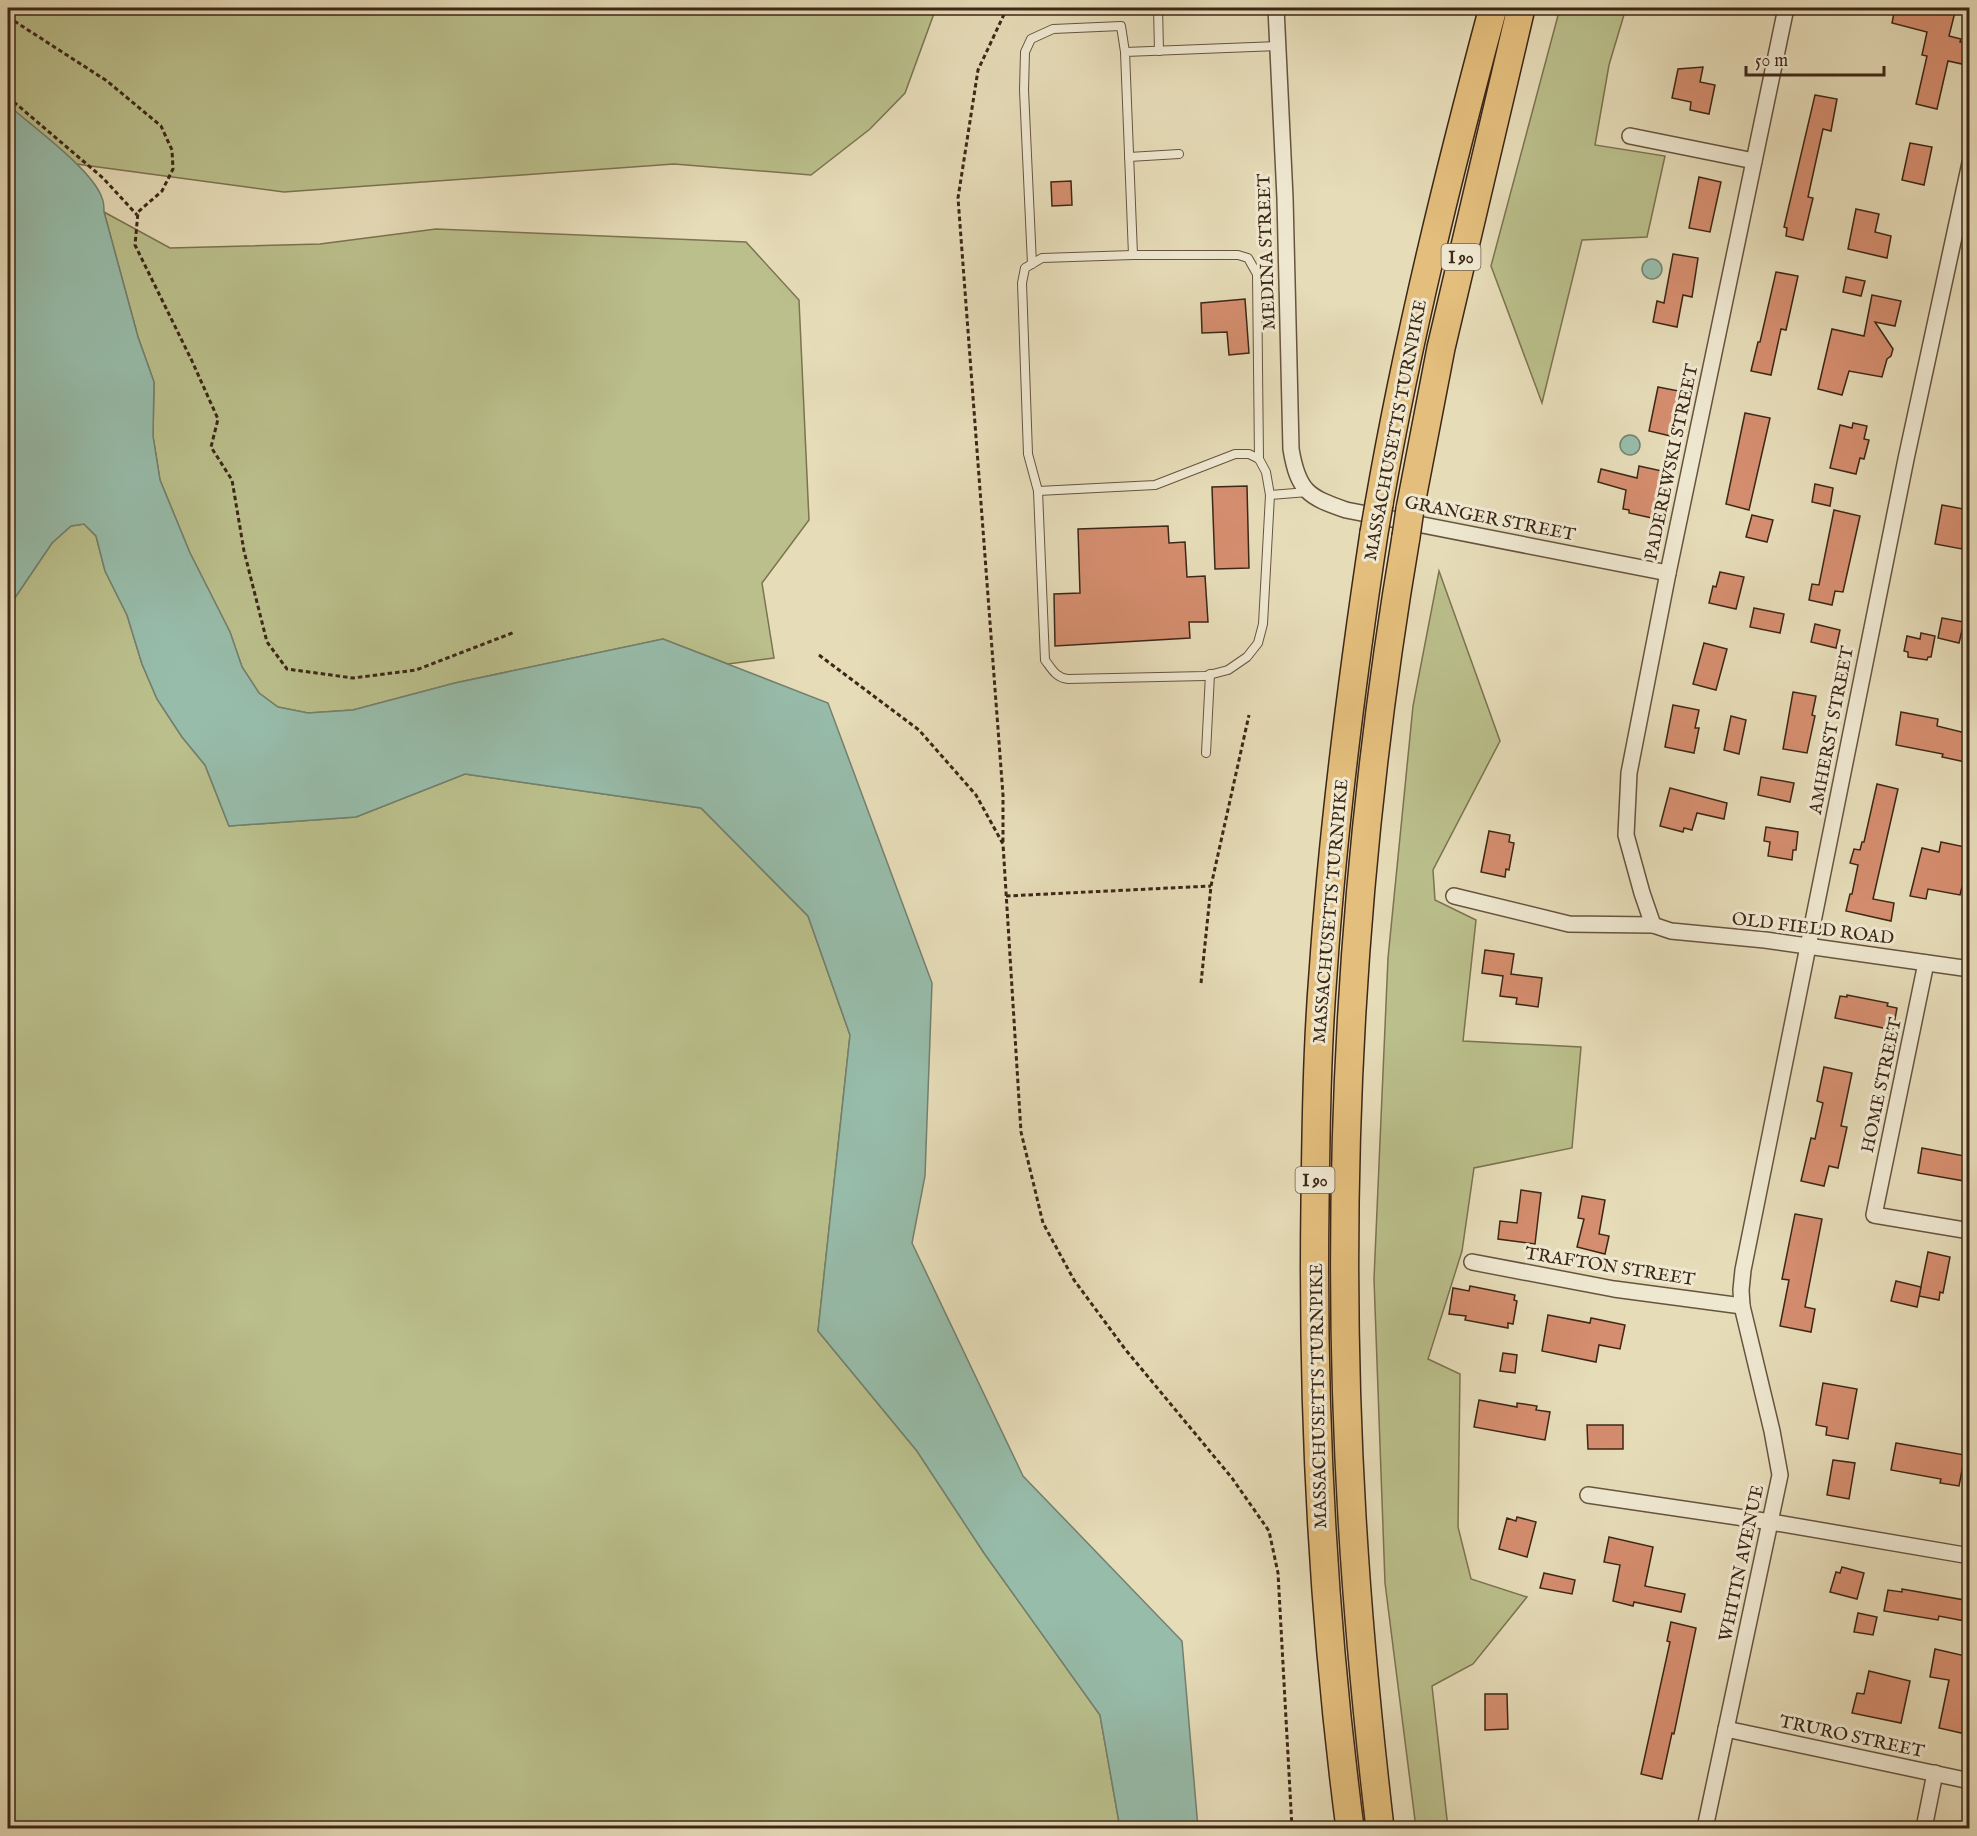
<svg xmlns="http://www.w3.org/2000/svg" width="1977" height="1836" viewBox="0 0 1977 1836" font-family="'IM FELL English',serif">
  <rect width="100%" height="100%" fill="#e6dcb8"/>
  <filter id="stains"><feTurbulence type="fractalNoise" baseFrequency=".00333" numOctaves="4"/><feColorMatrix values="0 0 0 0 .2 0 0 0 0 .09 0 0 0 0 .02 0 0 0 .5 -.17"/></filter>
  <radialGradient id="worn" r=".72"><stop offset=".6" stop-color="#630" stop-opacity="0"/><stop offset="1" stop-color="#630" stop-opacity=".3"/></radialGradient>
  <!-- green -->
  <g fill="#babf8b" stroke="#7c7351" stroke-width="1.5">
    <path d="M8 8H936L905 93 870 129 811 175 674 164 284 192 76 164 8 105Z"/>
    <path d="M1560 8H1626L1609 65 1595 145 1665 156 1647 237 1582 240 1542 403 1491 266Z"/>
    <path d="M104 212 170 248 320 244 436 229 746 242 799 300 809 520 762 583 774 658 728 664 663 639 455 683 353 710 308 713 278 707 259 693 242 667 230 632 190 553 160 480 153 436 154 382 138 337Z"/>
    <path d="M84 524 96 536 105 571 127 615 142 664 157 699 182 737 205 765 229 826 356 817 465 774 701 808 808 916 850 1035 818 1331 917 1451 984 1553 1100 1715 1120 1828H8V608L52 543 71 526Z"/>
    <path d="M1439 571 1500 741 1433 870 1435 900 1476 920 1463 1041 1581 1047 1572 1148 1474 1168 1462 1251 1428 1359 1460 1374 1458 1527 1471 1579 1527 1597 1473 1664 1432 1686 1448 1828H1416L1385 1583 1374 1279 1388 958 1413 706Z"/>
  </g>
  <!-- water -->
  <g fill="#97bcaa" stroke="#73806f" stroke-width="1.5">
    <path d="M8 105C32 126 93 170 102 198 104 202 104 208 104 212L138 337 154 382 153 436 160 480 190 553 230 632 242 667 259 693 278 707 308 713 353 710 455 683 663 639 828 703 932 983 925 1176 912 1243 1023 1476 1182 1641 1198 1828H1120L1100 1715 984 1553 917 1451 818 1331 850 1035 808 916 701 808 465 774 356 817 229 826 205 765 182 737 157 699 142 664 127 615 105 571 96 536 84 524 71 526 52 543 8 608Z"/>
    <circle cx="1652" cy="269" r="10"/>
    <circle cx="1630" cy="445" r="10"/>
  </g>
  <!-- building -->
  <g fill="#d58e6f" stroke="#3d2717" stroke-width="1.5">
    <path d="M1895 8H1956L1949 36 1961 39 1960 42 1967 43 1962 64 1948 61 1937 109 1916 104 1927 56 1922 55 1927 32 1892 23Z"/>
    <path d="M1703 67 1700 82 1715 85 1709 114 1690 110 1691 102 1672 98 1678 69Z"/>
    <path d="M1815 95 1837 99 1831 131 1823 129 1808 197 1813 198 1803 240 1786 236 1787 228 1784 227Z"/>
    <path d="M1910 143 1932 147 1924 185 1902 180Z"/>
    <path d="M1699 177 1721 182 1710 232 1689 228Z"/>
    <path d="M1071 181 1072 205 1052 206 1051 182Z"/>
    <path d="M1856 209 1879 214 1875 232 1891 236 1887 258 1848 249Z"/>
    <path d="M1673 254 1698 258 1692 297 1683 295 1677 327 1653 322 1657 301 1664 303Z"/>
    <path d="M1776 272 1798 276 1786 330 1781 329 1771 375 1751 371 1758 342H1760Z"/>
    <path d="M1846 277 1865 281 1861 296 1843 292Z"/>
    <path d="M1872 295 1901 301 1895 326 1875 322 1893 349 1891 356 1887 359 1882 377 1849 371 1842 395 1818 389 1832 329 1864 336Z"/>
    <path d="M1245 299 1249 353 1229 355 1227 332 1202 333 1201 303Z"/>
    <path d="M1658 387 1684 392 1675 437 1649 431Z"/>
    <path d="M1745 413 1770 418 1749 510 1726 504Z"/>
    <path d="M1853 423 1867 426 1864 439 1869 440 1864 459 1860 458 1856 474 1830 468 1840 425 1852 428Z"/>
    <path d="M1639 466 1662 471 1652 518 1629 513V510L1623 509 1626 490 1598 482 1601 469 1637 478Z"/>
    <path d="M1815 484 1833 488 1830 506 1812 502Z"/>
    <path d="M1247 486 1249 568 1215 569 1212 487Z"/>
    <path d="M1942 505 1969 510 1962 549 1935 544Z"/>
    <path d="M1834 510 1860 516 1843 592 1835 591 1832 605 1809 600 1812 584 1819 585Z"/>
    <path d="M1752 515 1773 520 1767 542 1746 537Z"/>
    <path d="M1168 526 1169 543 1185 542 1187 577 1205 576 1208 622H1189L1190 638 1055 646 1054 594 1080 593 1078 529Z"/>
    <path d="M1720 572 1744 577 1736 609 1709 603 1713 586 1716 587Z"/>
    <path d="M1754 608 1784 614 1780 633 1750 627Z"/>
    <path d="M1942 618 1964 622 1959 643 1938 638Z"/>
    <path d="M1815 624 1840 630 1836 648 1811 642Z"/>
    <path d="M1921 633 1935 636 1931 657H1928L1927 660 1908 657V652L1904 651 1907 636 1920 639Z"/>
    <path d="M1704 643 1727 649 1716 690 1693 684Z"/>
    <path d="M1793 692 1816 696 1812 715 1815 716 1807 753 1783 749Z"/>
    <path d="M1673 705 1699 710 1695 728H1699L1694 753 1665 747Z"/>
    <path d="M1901 712 1938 719 1937 726 1970 734V763L1942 757 1943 754 1896 745Z"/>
    <path d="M1731 716 1746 720 1739 754 1724 750Z"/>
    <path d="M1761 777 1794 783 1790 802 1758 795Z"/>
    <path d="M1877 784 1898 789 1873 899 1894 903 1891 921 1846 911 1850 894H1852L1858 865 1850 863 1854 849 1860 850 1862 842H1864Z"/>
    <path d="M1670 788 1727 803 1724 819 1697 813 1692 830 1684 828 1683 832 1660 826Z"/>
    <path d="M1766 827 1798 832 1796 850H1793L1792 860 1768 856 1770 842 1764 841Z"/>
    <path d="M1489 831 1510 835 1509 842 1514 843 1509 870 1506 869 1505 877 1481 872Z"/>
    <path d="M1941 842 1970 848V888L1962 887 1960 895 1928 889 1926 899 1910 896 1922 848 1939 852Z"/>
    <path d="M1485 950 1514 954 1511 974 1542 978 1538 1007 1516 1004 1517 998 1500 996 1503 976 1482 973Z"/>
    <path d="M1847 995 1888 1003 1887 1006 1897 1008 1893 1030 1835 1018 1840 996 1847 997Z"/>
    <path d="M1824 1067 1852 1073 1841 1126 1847 1127 1838 1168 1829 1166 1824 1186 1801 1181 1811 1138 1815 1139 1823 1103 1817 1101Z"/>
    <path d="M1922 1148 1970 1157V1182L1918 1173Z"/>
    <path d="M1521 1190 1541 1193 1535 1244 1498 1239 1500 1221 1517 1223Z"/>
    <path d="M1582 1196 1605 1200 1599 1234 1609 1236 1605 1254 1577 1247 1584 1219 1578 1218Z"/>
    <path d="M1795 1214 1822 1219 1805 1307 1815 1309 1811 1332 1780 1326 1789 1280 1782 1279Z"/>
    <path d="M1928 1252 1950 1257 1943 1293 1940 1292 1939 1300 1919 1296Z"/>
    <path d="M1896 1281 1921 1287 1917 1307 1891 1301Z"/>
    <path d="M1470 1286 1515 1295 1514 1300 1517 1301 1513 1324 1508 1323V1328L1465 1320 1466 1316 1449 1314 1453 1288 1469 1291Z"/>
    <path d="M1548 1315 1590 1323 1591 1318 1625 1325 1620 1349 1599 1345 1596 1362 1542 1351Z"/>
    <path d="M1503 1353 1517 1355 1515 1373 1500 1371Z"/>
    <path d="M1823 1383 1857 1389 1848 1439 1826 1435 1827 1427 1816 1425Z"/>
    <path d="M1479 1400 1517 1407V1403L1537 1406 1536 1410 1550 1412 1545 1440 1474 1427Z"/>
    <path d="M1587 1425H1623V1449H1588Z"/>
    <path d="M1896 1443 1965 1455 1959 1486 1940 1483 1941 1479 1891 1470Z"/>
    <path d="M1833 1460 1855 1463 1849 1499 1827 1495Z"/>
    <path d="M1517 1517 1536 1522 1527 1557 1499 1549 1507 1518 1516 1521Z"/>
    <path d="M1609 1537 1653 1547 1645 1586 1685 1594 1681 1612 1634 1602 1633 1606 1613 1601 1620 1565 1604 1562Z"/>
    <path d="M1842 1567 1864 1573 1857 1599 1830 1592 1836 1572 1840 1573Z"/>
    <path d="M1544 1573 1575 1580 1572 1594 1540 1588Z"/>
    <path d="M1902 1589 1970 1601V1622L1939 1616 1938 1620 1884 1611 1888 1590 1902 1592Z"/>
    <path d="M1858 1613 1877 1617 1873 1635 1854 1632Z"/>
    <path d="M1671 1622 1696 1628 1674 1734 1672 1733 1662 1779 1641 1774 1670 1642 1667 1641Z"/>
    <path d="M1935 1649 1970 1657V1735L1939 1728 1949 1680 1930 1677Z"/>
    <path d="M1869 1671 1910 1681 1901 1723 1852 1713 1857 1693 1864 1694Z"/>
    <path d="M1485 1694H1507L1508 1729 1485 1730Z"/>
  </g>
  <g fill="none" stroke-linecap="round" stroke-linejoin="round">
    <defs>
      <g id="lane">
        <path d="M1158 8 1159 51"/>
        <path d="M1129 157 1179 154"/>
        <path d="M1133 255 1042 258 1025 268 1022 283 1028 454 1038 491 1045 660C1052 669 1056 678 1068 679L1205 676 1228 670 1247 657 1258 643 1263 624 1270 495 1308 492"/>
        <path d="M1032 264 1024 90 1025 52 1031 39 1053 29 1121 26 1125 52"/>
        <path d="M1259 459 1257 274 1248 258 1238 255H1133L1125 52 1278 46"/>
        <path d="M1038 491 1155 485 1235 454H1249L1259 459 1266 472 1270 495"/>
        <path d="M1206 753 1210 674"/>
      </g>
      <g id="street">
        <path d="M1276 8 1285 198 1291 449C1298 491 1308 497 1346 510L1668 573"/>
        <path d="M1630 136 1754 161"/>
        <path d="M1454 896 1569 924 1653 925 1671 931 1765 940 1970 969"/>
        <path d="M1653 925 1642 893 1626 835 1629 773 1668 573 1786 8"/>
        <path d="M1926 963 1874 1215 1970 1231"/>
        <path d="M1472 1262 1614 1289 1742 1306"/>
        <path d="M1588 1495 1771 1522 1970 1556"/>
        <path d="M1726 1729 1970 1781"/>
        <path d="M1705 1828 1780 1475 1772 1431 1742 1306 1741 1290 1743 1270 1906 459 1970 163"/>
        <path d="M1924 1828 1935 1773"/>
      </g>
      <g id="highway">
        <path d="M1379 504C1408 337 1449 172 1493 8"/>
        <path d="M1410 509 1441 348 1521 8"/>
        <path d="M1350 1828C1323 1621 1312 1412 1315 1203 1316 1126 1317 1050 1323 974 1333 826 1352 679 1374 533"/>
        <path d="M1380 1828C1368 1725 1358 1621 1352 1517 1333 1190 1351 860 1406 537"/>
      </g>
    </defs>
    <!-- lane casing -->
    <use href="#lane" stroke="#67543f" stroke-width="10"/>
    <!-- street casing -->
    <use href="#street" stroke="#67543f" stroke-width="18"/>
    <!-- highway casing -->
    <use href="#highway" stroke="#3d2717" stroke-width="30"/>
    <!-- path -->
    <g stroke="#3d2717" stroke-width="3" stroke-dasharray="4.5 3" stroke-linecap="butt">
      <path d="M8 17 107 81 161 126 172 150 173 169 162 191 138 212 135 245 192 361 218 419 211 447 232 480 244 551 267 642 287 669 353 678 416 670 515 632"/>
      <path d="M8 97 103 178 137 215"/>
      <path d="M819 655 919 730 976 795 1003 844 1021 1132 1043 1223 1074 1280 1125 1349 1232 1478 1269 1531 1278 1573 1292 1828"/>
      <path d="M1003 842V795L958 198 978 70 1007 8"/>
      <path d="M1006 896 1211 886"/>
      <path d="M1201 983 1211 886 1249 715"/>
    </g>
    <!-- lane -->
    <use href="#lane" stroke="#efe8d1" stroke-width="8"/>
    <!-- street -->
    <use href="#street" stroke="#efe8d1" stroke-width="15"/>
    <!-- highway -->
    <use href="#highway" stroke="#e3be7c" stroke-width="27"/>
    <defs>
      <g id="highway-bridge">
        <path d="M1374 533 1379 504"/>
        <path d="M1406 537 1410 509"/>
      </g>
    </defs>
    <!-- highway-bridge casing -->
    <use href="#highway-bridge" stroke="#3d2717" stroke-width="30" stroke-linecap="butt"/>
    <!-- highway-bridge -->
    <use href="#highway-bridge" stroke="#e3be7c" stroke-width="27"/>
  </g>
  <g text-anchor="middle" stroke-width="6" stroke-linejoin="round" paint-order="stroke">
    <!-- shield labels -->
    <g fill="#efe8d1" stroke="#72614f" stroke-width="1.5">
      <rect x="1441.5" y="244" width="39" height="26" rx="4.5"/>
      <rect x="1295.5" y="1167" width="39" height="26" rx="4.5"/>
    </g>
    <g font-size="16" font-weight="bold" fill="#3d2717">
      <text x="1461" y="263">I 90</text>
      <text x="1315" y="1186">I 90</text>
    </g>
    <!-- street labels -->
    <g font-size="18" fill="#3d2717" stroke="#efe8d1">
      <text transform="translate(1266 252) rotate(-92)" y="6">MEDINA STREET</text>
      <text transform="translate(1395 430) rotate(-79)" y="6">MASSACHUSETTS TURNPIKE</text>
      <text transform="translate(1671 462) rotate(-78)" y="6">PADEREWSKI STREET</text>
      <text transform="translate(1490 518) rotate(11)" y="6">GRANGER STREET</text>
      <text transform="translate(1831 730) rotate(-79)" y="6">AMHERST STREET</text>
      <text transform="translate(1330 911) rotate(-85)" y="6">MASSACHUSETTS TURNPIKE</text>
      <text transform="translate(1813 928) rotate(7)" y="6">OLD FIELD ROAD</text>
      <text transform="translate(1881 1085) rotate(-78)" y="6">HOME STREET</text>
      <text transform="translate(1610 1266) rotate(9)" y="6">TRAFTON STREET</text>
      <text transform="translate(1318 1396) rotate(-91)" y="6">MASSACHUSETTS TURNPIKE</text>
      <text transform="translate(1741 1563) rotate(-78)" y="6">WHITIN AVENUE</text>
      <text transform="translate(1852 1736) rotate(12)" y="6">TRURO STREET</text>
    </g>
  </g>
  <!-- margin -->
  <rect width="1977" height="1836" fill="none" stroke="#e6dcb8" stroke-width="30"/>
  <rect x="9" y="9" width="1959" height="1818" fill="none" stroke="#3d2717" stroke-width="3"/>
  <rect x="15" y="15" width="1947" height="1806" fill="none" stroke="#3d2717" stroke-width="1.5"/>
  <!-- scale -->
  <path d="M1746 66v9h138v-9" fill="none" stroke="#3d2717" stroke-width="3"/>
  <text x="1755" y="66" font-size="18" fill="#3d2717" stroke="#efe8d1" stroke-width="4.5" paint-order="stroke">50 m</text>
  <rect width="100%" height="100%" filter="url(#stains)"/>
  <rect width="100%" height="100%" fill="url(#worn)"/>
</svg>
